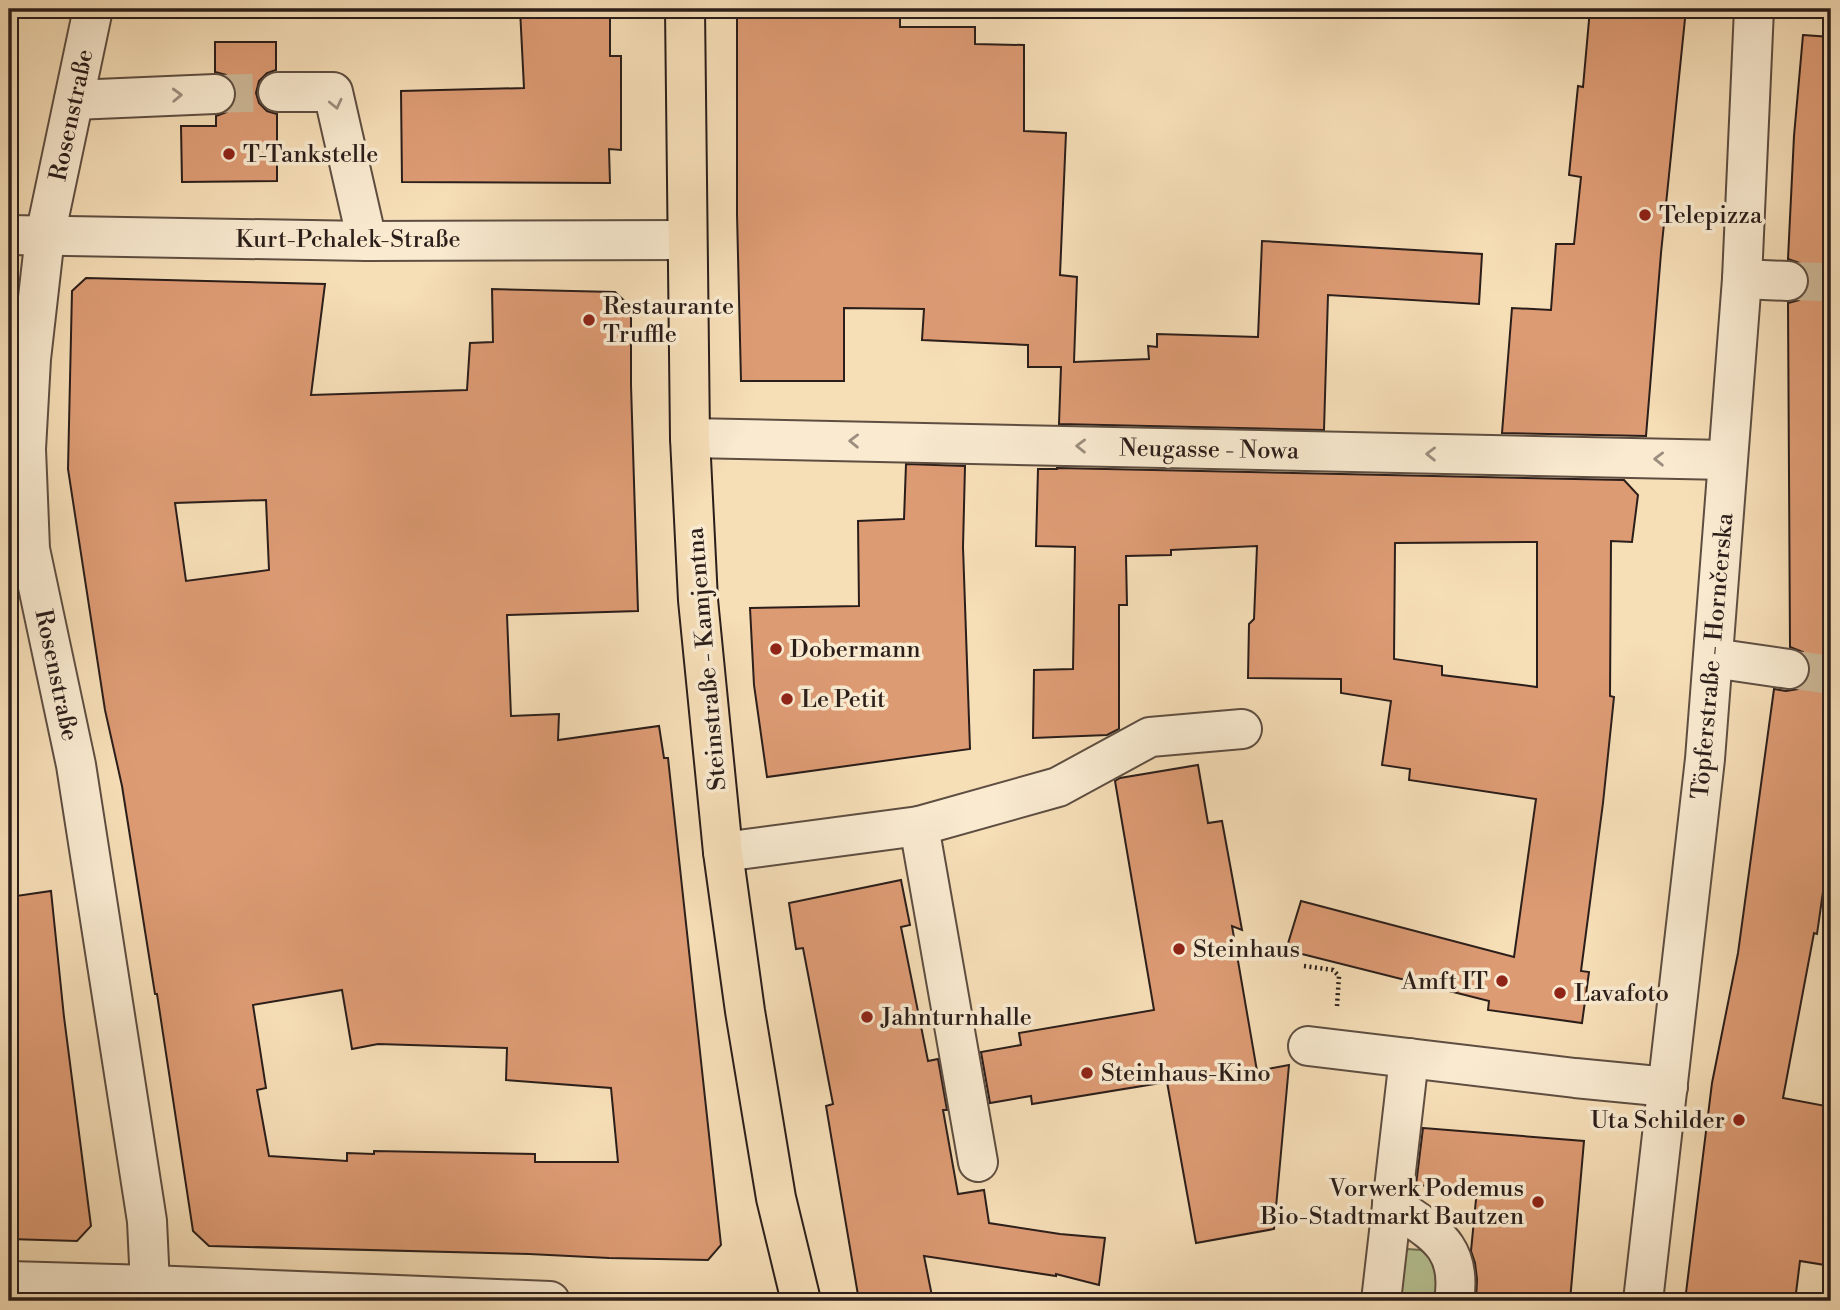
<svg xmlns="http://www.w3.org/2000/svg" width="1840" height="1310" viewBox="0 0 1840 1310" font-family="'Libre Bodoni',serif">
  <rect width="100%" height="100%" fill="#f6deb7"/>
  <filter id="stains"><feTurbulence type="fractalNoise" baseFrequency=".00286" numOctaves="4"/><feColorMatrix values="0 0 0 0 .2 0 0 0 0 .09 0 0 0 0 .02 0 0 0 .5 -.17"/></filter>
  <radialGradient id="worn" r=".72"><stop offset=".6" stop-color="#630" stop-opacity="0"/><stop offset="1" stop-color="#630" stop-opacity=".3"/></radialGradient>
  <!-- green -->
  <path fill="#b6c293" stroke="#707056" stroke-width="2" d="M1407 1249 1421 1250 1433 1256 1446 1301H1390L1398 1255Z"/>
  <!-- building -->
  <g fill="#dd9b74" stroke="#2b1e1a" stroke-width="2" fill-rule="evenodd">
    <path d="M520 9H610V56H621V150L609 149 610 183 402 182 401 91 524 88Z"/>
    <path d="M737 9H900V27H975V44L1024 45V131L1066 133 1060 275 1077 277 1074 362 1149 359 1148 346 1157 347V334L1258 337 1262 241 1482 254 1479 304 1328 295 1324 430 1059 424 1061 367H1028V345L922 340 924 309 844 308V381H741L737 214Z"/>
    <path d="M1590 9H1686L1661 253 1646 436 1502 433 1512 308 1551 310 1556 244H1574L1581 177 1569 175 1578 86 1583 87Z"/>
    <path d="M1803 35 1831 37V872L1826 871 1817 934 1814 933 1783 1098 1831 1107V1266L1800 1261 1795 1301H1685L1712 1083 1738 953 1774 689 1786 691 1798 689 1807 682 1811 671 1809 662 1803 652 1790 647 1788 303 1799 300 1806 293 1810 281 1807 270 1800 263 1788 259 1794 136Z"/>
    <path d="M215 42H276V70L267 73 259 81 256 93 259 103 267 111 277 114V181L182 182 181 126H216V116L227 112 235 103 237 92 234 83 226 75 215 72Z"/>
    <path d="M86 278 325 284 311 395 467 390 470 343 493 342 492 289 615 292 631 307V385L638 611 507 615 511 716 559 714 558 740 659 726 664 758H668L721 1245 708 1260 609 1258 529 1254 209 1246 193 1231 157 994H155L122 786 105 710 68 469 72 291ZM266 500 269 570 186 581 175 503ZM342 990 352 1049 378 1044 507 1048 506 1080 611 1088 618 1162H535V1154L374 1151V1154L347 1153V1161L269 1156 257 1090 266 1088 253 1005Z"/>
    <path d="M906 464 965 466 963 547 970 749 767 777 754 685 750 608 859 606 858 521 904 519Z"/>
    <path d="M1057 468 1624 480 1638 495 1632 542 1611 541 1610 696 1614 697 1603 803 1581 971 1589 972 1582 1023 1488 1010 1489 1001 1286 950 1301 901 1514 957 1536 799 1409 780 1410 769 1382 765 1391 701 1341 693V679L1248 678 1249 624 1254 619 1257 546 1171 550V555L1126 556 1127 605H1119V729L1107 735 1033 738 1034 670 1073 669 1075 547 1036 546 1038 469H1057ZM1537 542V687L1442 675V666L1394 659 1395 543Z"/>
    <path d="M1198 765 1208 823 1222 821 1242 930 1232 926 1257 1071 1289 1065 1274 1229 1196 1243 1167 1082 1032 1104 1031 1096 990 1103 981 1052 1021 1045 1019 1033 1154 1010 1115 781 1120 778Z"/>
    <path d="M901 880 910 925 901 927 928 1061 938 1059 947 1110H943L958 1194 984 1190 989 1223 1060 1234 1105 1238 1099 1285 1056 1274V1276L924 1256 933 1301H859L826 1106 833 1104 803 948 796 949 789 903Z"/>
    <path d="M51 891 64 1017 91 1226 77 1241 9 1239V897Z"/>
    <path d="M1423 1128 1584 1141 1570 1301H1476L1477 1279 1475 1263 1471 1251 1477 1189 1416 1185Z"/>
  </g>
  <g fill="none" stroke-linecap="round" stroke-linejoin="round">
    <!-- minor-tunnel -->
    <g stroke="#cdb898" stroke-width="38" stroke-dasharray="38 19" stroke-linecap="butt">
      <path d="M215 94 278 92"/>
      <path d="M1788 281 1831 282"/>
      <path d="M1789 669 1831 675"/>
    </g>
    <defs>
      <g id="minor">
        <path d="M93 9 45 236 31 359 26 449 30 549 76 765 147 1221 150 1285 149 1301"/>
        <path d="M278 92H333L367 241"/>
        <path d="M74 100 215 94"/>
        <path d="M9 235 367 241 687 240"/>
        <path d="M1742 279 1788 281"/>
        <path d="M690 438 1727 460"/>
        <path d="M1713 658 1789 669"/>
        <path d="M919 826 978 1162"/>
        <path d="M723 852 919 826 1058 787 1150 737 1242 729"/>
        <path d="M1308 1046 1575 1078 1668 1087"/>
        <path d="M1392 1204C1432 1233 1463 1244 1454 1301"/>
        <path d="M9 1281 150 1285 550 1301"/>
        <path d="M1381 1301 1409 1058"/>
        <path d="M1643 1301 1705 759 1742 279 1754 9"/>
      </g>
      <path id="major" d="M685 9 690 438 698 600 723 852 745 1011 776 1198 801 1301"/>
    </defs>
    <!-- minor casing -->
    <use href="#minor" stroke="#5e4e41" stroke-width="42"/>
    <!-- major casing -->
    <use href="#major" stroke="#2b1e1a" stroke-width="42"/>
    <!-- path -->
    <path stroke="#2b1e1a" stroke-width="4.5" stroke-dasharray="2 3.5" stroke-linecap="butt" d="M1304 966 1333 970 1339 976 1337 1006"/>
    <!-- minor -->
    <use href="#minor" stroke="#f9ead0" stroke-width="38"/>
    <!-- major -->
    <use href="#major" stroke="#f6deb7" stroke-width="38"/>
  </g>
  <!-- one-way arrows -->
  <defs><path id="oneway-chevron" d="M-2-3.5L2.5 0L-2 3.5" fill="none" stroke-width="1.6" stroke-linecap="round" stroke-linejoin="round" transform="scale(1.75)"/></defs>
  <g stroke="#9c8e7e">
    <use href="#oneway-chevron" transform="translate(177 95) rotate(-2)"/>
    <use href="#oneway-chevron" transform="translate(336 104) rotate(77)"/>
    <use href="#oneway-chevron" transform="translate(854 441) rotate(-179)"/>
    <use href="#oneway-chevron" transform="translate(1081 446) rotate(-179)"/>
    <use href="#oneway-chevron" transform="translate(1431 454) rotate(-179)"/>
    <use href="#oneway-chevron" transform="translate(1659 459) rotate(-179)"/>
  </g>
  <!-- markers -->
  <g fill="#8f2418" stroke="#f9ead0" stroke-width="2.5">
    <circle cx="229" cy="154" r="7"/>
    <circle cx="1645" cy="215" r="7"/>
    <circle cx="589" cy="320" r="7"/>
    <circle cx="776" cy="649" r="7"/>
    <circle cx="787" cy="699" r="7"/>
    <circle cx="1179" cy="949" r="7"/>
    <circle cx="1502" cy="981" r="7"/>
    <circle cx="1560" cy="993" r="7"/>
    <circle cx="867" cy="1017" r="7"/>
    <circle cx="1087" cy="1073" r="7"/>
    <circle cx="1739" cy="1120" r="7"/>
    <circle cx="1538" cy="1202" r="7"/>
  </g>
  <g text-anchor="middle" stroke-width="7" stroke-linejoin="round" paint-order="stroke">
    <!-- street labels -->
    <g font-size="24" fill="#2b1e1a" stroke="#f9ead0">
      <text transform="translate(71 115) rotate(-78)" y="8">Rosenstraße</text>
      <text x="348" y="247">Kurt-Pchalek-Straße</text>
      <text transform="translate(1209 449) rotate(1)" y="8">Neugasse - Nowa</text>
      <text transform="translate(1712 656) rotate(-85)" y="8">Töpferstraße - Hornčerska</text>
      <text transform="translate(706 659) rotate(-95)" y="8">Steinstraße - Kamjentna</text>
      <text transform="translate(57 675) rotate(78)" y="8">Rosenstraße</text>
    </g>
    <!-- poi labels -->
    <g font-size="24" fill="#2b1e1a" stroke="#f9ead0" text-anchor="start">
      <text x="243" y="162">T-Tankstelle</text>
      <text x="1659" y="223">Telepizza</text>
      <text x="603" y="314">Restaurante<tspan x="603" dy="28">Truffle</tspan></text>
      <text x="790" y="657">Dobermann</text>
      <text x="801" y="707">Le Petit</text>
      <text x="1193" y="957">Steinhaus</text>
      <text x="1488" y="989" text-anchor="end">Amft IT</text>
      <text x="1574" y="1001">Lavafoto</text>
      <text x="881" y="1025">Jahnturnhalle</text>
      <text x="1101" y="1081">Steinhaus-Kino</text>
      <text x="1725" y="1128" text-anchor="end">Uta Schilder</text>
      <text x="1524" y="1196" text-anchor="end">Vorwerk Podemus<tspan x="1524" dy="28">Bio-Stadtmarkt Bautzen</tspan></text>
    </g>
  </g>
  <!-- margin -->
  <rect width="1840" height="1310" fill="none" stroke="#f6deb7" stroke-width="35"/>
  <rect x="10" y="10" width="1819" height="1289" fill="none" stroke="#2b1e1a" stroke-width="3.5"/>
  <rect x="18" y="18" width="1805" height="1275" fill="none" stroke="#2b1e1a" stroke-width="2"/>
  <rect width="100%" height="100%" filter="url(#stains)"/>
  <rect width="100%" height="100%" fill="url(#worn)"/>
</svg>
